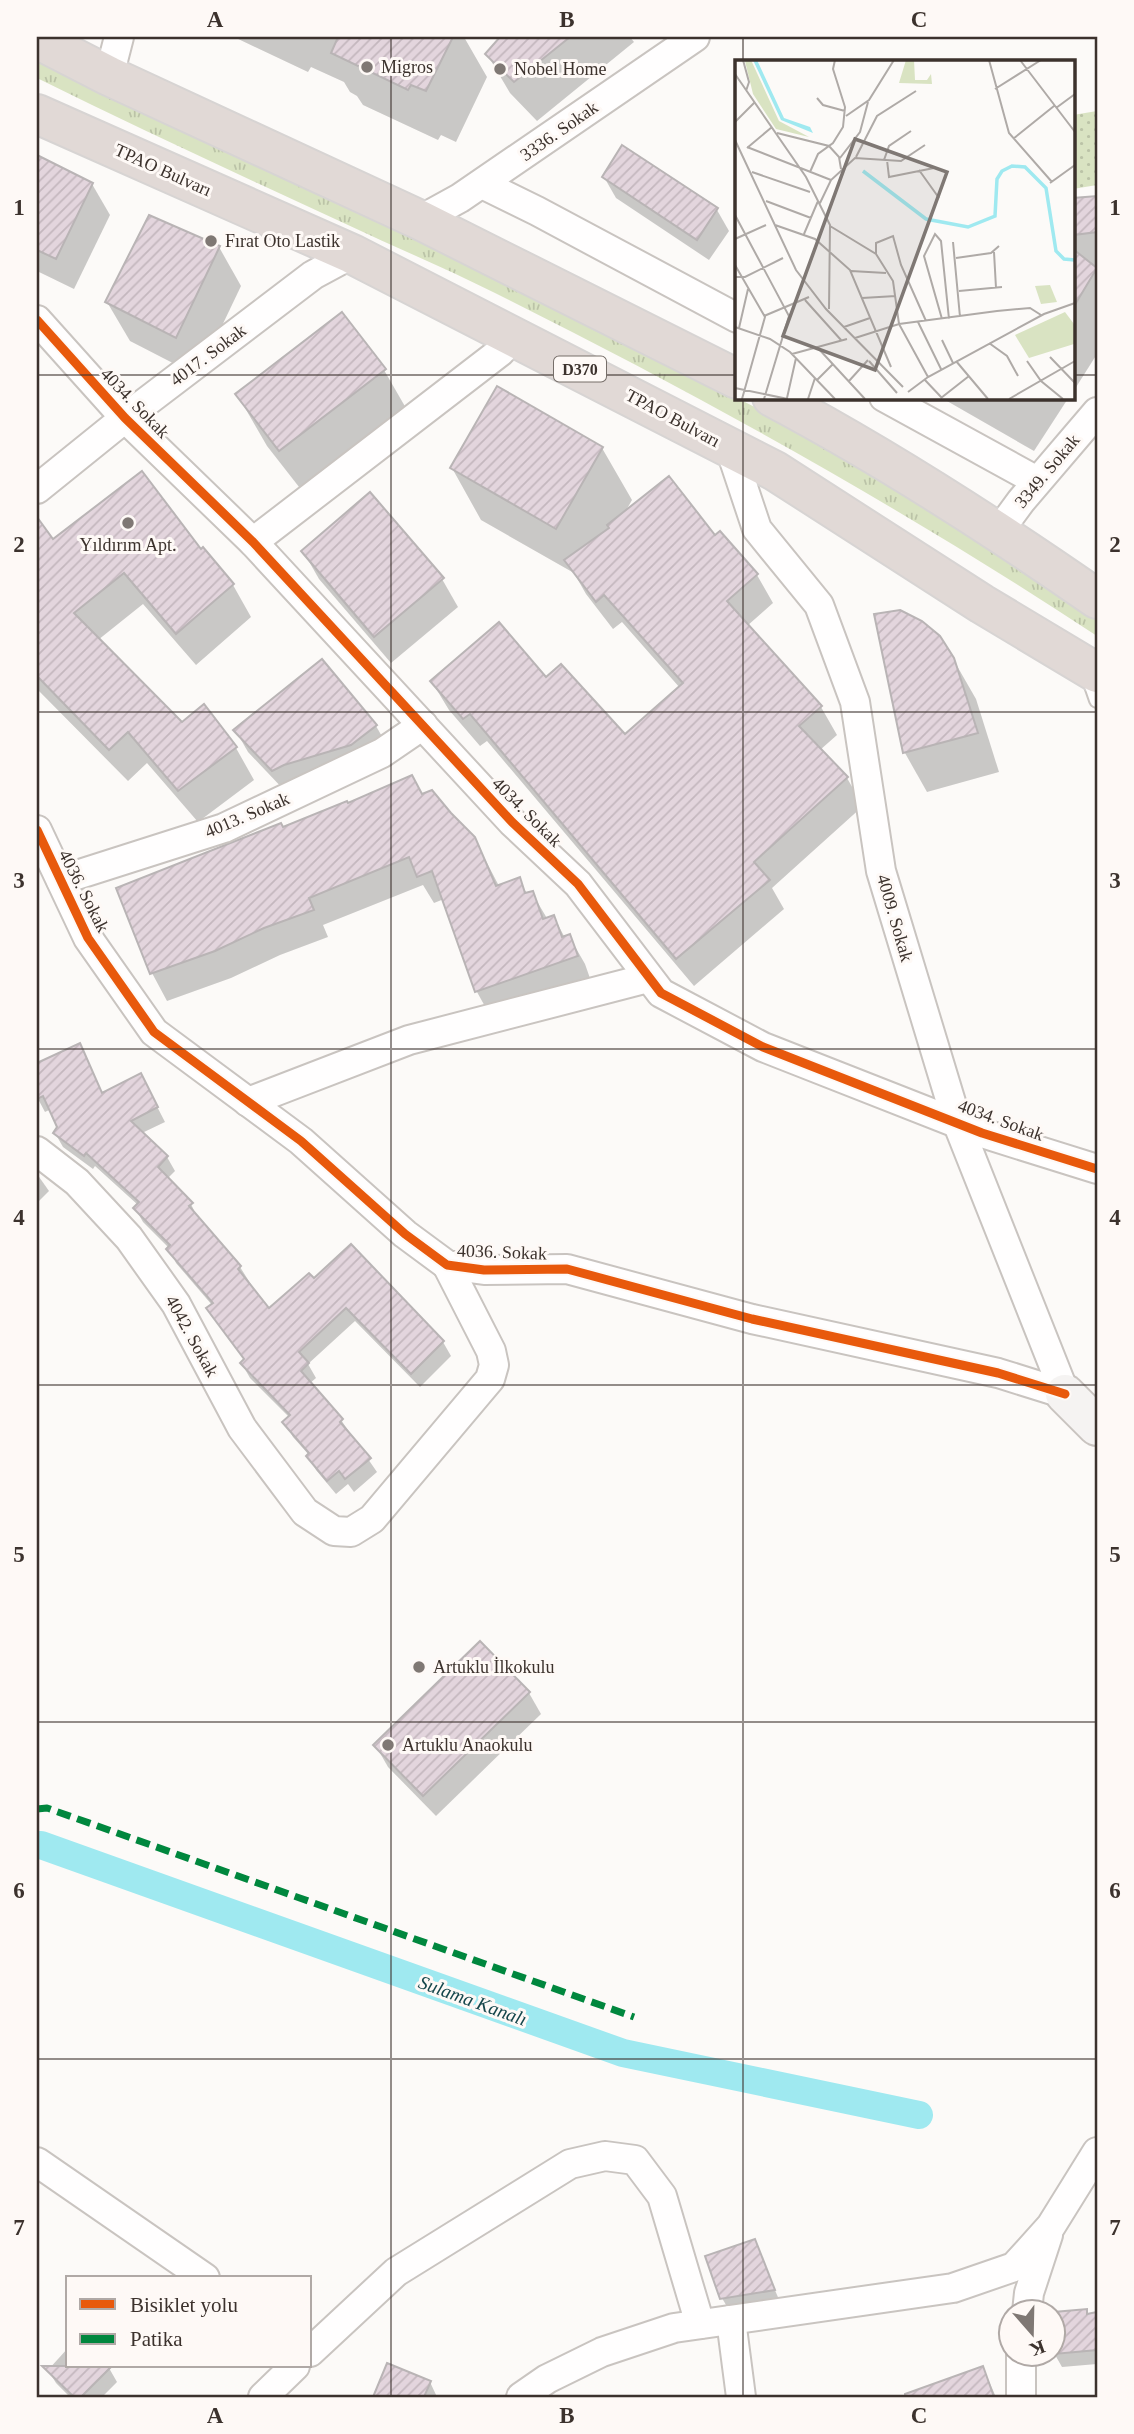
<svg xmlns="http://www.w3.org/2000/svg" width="1134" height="2434" viewBox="0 0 1134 2434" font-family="'Times New Roman',serif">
  <defs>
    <pattern id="grass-tufts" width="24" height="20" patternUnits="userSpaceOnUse" patternTransform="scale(1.75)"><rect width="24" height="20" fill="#d9e3c2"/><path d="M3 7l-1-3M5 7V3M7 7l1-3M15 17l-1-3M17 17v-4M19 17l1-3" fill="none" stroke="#bbc3a7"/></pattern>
    <pattern id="garden-dots" width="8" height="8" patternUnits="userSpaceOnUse" patternTransform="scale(1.75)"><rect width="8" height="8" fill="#d9e3c2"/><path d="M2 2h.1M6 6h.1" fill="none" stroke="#bbc3a7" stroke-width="1.8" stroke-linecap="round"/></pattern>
    <pattern id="building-hatch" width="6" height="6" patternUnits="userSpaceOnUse" patternTransform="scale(1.75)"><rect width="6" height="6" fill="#e3d5dd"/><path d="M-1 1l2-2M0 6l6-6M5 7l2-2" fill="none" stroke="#c4b7be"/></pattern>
  </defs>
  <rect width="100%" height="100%" fill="#fcfaf8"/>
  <!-- grass -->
  <path fill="url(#grass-tufts)" d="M37 59 540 298 784 422 1012 560 1097 618V636C904 509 702 396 495 293 447 269 397 248 348 225 244 177 140 129 37 78Z"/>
  <!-- garden -->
  <path fill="url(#garden-dots)" d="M1097 111V185L1073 189V115Z"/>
  <!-- shadow -->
  <g fill="#0003">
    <path d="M234 37H464L487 77 456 142 441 135 438 140 363 105 357 96 350 92 344 82 311 67 308 72Z"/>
    <path d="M503 37 540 54 548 37H630L634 42 537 121 510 93 487 54Z"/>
    <path d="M37 157 92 184 110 215 74 289 39 272 37 269Z"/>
    <path d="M604 177 717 210 729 231 709 260 616 198Z"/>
    <path d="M1097 198V354L1073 392V200Z"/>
    <path d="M219 247 241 286 198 376 130 341 107 302Z"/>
    <path d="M384 370 414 422 310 501 267 446 237 394Z"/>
    <path d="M940 397H1069L1034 451Z"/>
    <path d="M602 448 632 500 624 514 715 537 720 533 757 575 773 603 747 626 821 707 837 735 820 750 847 778 863 806 772 888 784 909 694 986 487 741 480 746 449 710 432 682 546 679 624 736 680 688 622 622 613 629 586 594 574 573 481 520 452 468Z"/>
    <path d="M48 535 52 541 202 550 233 585 251 617 196 665 143 604 98 640 182 725 204 707 236 748 254 780 198 822 147 763 128 781 37 689V543Z"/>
    <path d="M303 551 442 579 458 607 391 663 319 579Z"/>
    <path d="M876 616 953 659 976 699 999 772 927 792 905 753Z"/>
    <path d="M321 662 376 726 388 747 285 791 248 752 236 731Z"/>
    <path d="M422 796 474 838 499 886 519 879 527 894 532 893 548 920 554 917 565 938 569 936 585 964 592 984 492 1019 477 992 444 899 434 903 423 885 323 925 328 937 280 955 231 978 167 1001 152 973 283 829 348 805Z"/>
    <path d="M79 1046 103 1094 148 1089 165 1122 142 1133 167 1157 175 1171 167 1179 191 1204 198 1219 240 1267 268 1311 313 1281 351 1246 443 1342 451 1356 420 1387 355 1321 308 1364 316 1378 309 1384 341 1420 377 1472 354 1492 348 1484 336 1494 316 1470 309 1455 293 1437 285 1423 290 1418 250 1378 242 1364 245 1361 208 1308 212 1305 176 1263 169 1248 143 1222 135 1208 138 1205 95 1166 93 1169 63 1147 55 1133 59 1127 51 1109 45 1112 37 1097V1064Z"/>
    <path d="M37 1174 49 1191 37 1203Z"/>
    <path d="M529 1693 541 1714 436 1816 388 1767 376 1746Z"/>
    <path d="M754 2242 781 2304 730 2312 722 2298Z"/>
    <path d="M1086 2311 1089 2316 1097 2314V2364L1062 2367 1054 2353V2314Z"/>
    <path d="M68 2348V2366H107L109 2368 117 2382 102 2397H70L56 2383 48 2370Z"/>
    <path d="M388 2365 430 2382 437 2397H375Z"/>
    <path d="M983 2368 996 2397H928L925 2389Z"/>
  </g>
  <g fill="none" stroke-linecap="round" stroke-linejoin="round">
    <!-- canal -->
    <path stroke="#9fe9f0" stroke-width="28" d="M37 1845H41L623 2053 919 2115"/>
  </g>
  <!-- building -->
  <g fill="url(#building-hatch)" stroke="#b9b4b5" stroke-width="2">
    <path d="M338 37H453L426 91 411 85 408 90 331 53Z"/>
    <path d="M500 37H570L514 82 485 54Z"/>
    <path d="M622 145 718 208 697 240 602 177Z"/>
    <path d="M37 155 93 183 56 259 37 250Z"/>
    <path d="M1097 196V232L1073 235V198Z"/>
    <path d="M149 215 220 246 176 338 105 302Z"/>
    <path d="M1073 249 1097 268 1073 308Z"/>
    <path d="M342 312 386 369 279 451 235 394Z"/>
    <path d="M497 386 603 447 556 529 450 468Z"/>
    <path d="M142 471 201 549 203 547 234 584 176 634 124 573 74 613 182 722 204 704 237 747 178 791 128 732 109 750 37 676V517L53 539Z"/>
    <path d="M669 476 715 535 720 531 758 574 727 601 822 706 799 726 848 777 754 862 770 880 676 959 470 714 463 719 430 681 499 622 546 677 561 664 625 734 683 683 604 595 596 602 564 560 609 528 607 525Z"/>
    <path d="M370 492 444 578 374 637 301 551Z"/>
    <path d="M900 610 922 621 940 636 954 658 978 733 903 753 874 614Z"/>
    <path d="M322 659 377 725 351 745 284 765 272 771 233 730Z"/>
    <path d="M412 775 422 794 432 790 451 813 475 837 496 886 520 877 525 893 533 891 543 919 554 915 562 937 570 934 578 956 475 992 432 871 417 877 409 857 309 898 314 910 264 928 215 951 150 974 116 888 281 823 283 827 347 801 348 803Z"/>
    <path d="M80 1043 102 1093 141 1073 158 1107 131 1121 168 1156 158 1167 193 1203 189 1206 241 1266 238 1269 269 1308 309 1273 314 1278 351 1244 444 1341 411 1374 346 1308 299 1352 309 1363 301 1371 343 1419 340 1422 371 1458 345 1479 339 1471 327 1481 306 1456 309 1453 282 1422 290 1415 240 1363 244 1359 206 1308 213 1303 166 1249 170 1245 133 1208 139 1202 86 1153 84 1156 53 1133 57 1127 43 1096 37 1099V1063Z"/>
    <path d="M480 1641 530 1692 423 1796 373 1745Z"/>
    <path d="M755 2239 775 2290 720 2299 705 2256Z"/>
    <path d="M1087 2309V2314L1097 2312V2350L1054 2354V2312Z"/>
    <path d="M387 2363 431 2381 424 2397H373Z"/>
    <path d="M42 2366H112L81 2397H74Z"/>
    <path d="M983 2366 994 2397H905V2394Z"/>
  </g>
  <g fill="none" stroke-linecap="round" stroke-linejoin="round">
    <defs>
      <path id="lane" d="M1088 674 1097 700"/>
      <g id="street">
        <path d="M109 76 119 37"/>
        <path d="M482 184 537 211 737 318"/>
        <path d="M420 220 460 198 695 37"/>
        <path d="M37 320 125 418 253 542 512 822 578 884 661 993 763 1047 982 1133 1097 1169"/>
        <path d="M884 397 1037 481"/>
        <path d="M730 448 757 529 819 605 855 702 881 871 957 1122 1065 1394"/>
        <path d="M37 489 125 418 313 275 352 254"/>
        <path d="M999 531 1021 501 1097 412"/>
        <path d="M253 542 500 352 515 336"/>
        <path d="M37 830 88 938 154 1032 301 1141 405 1234 447 1265 484 1270 567 1269 752 1319 998 1373 1065 1394"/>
        <path d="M61 880 224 828 382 753 423 725"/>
        <path d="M248 1102 409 1040 648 978"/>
        <path d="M37 1151 77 1182 129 1238 176 1304 242 1428 305 1512 334 1531 351 1532 372 1519 490 1379 494 1365 491 1351 447 1265"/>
        <path d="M37 2162 205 2278"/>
        <path d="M1027 2312 1029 2293 1048 2235"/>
        <path d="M731 2320 741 2397"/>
        <path d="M310 2352 396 2272 570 2164 605 2156 635 2160 662 2196 700 2324"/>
        <path d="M263 2397 295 2366"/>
        <path d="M521 2397 547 2379 602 2352 674 2328 953 2288 1014 2267 1051 2226 1097 2152"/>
        <path d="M1021 2397V2354"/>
      </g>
      <path id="secondary" d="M1065 1394 1097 1426"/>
      <g id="highway">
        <path d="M37 39 109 76 420 220 737 379"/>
        <path d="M37 114 352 254 775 471 982 604 1097 673"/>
        <path d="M772 397C885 457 992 526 1097 599"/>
      </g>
    </defs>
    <!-- lane casing -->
    <use href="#lane" stroke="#c9c4c0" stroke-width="18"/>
    <!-- street casing -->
    <use href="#street" stroke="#c9c4c0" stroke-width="32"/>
    <!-- secondary casing -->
    <use href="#secondary" stroke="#c9c4c0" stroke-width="42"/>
    <!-- highway casing -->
    <use href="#highway" stroke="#d7d4d3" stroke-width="42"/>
    <!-- lane -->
    <use href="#lane" stroke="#fffefe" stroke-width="14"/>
    <!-- street -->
    <use href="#street" stroke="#fffefe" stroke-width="28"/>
    <!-- secondary -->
    <use href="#secondary" stroke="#f5f3f2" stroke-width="38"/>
    <!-- highway -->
    <use href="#highway" stroke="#e1d9d6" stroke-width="38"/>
    <!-- quiet -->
    <path stroke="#00873e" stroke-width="7" stroke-dasharray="14 7" stroke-linecap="butt" d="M37 1809 47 1808 634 2017"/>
    <defs>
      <g id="cycleway">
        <path d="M37 320 125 418 253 542 512 822 578 884 661 993 763 1047 982 1133 1097 1169"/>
        <path d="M37 830 88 938 154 1032 301 1141 405 1234 447 1265 484 1270 567 1269 752 1319 998 1373 1065 1394"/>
      </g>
    </defs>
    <!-- cycleway casing -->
    <use href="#cycleway" stroke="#fef9f6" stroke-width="13"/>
    <!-- cycleway -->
    <use href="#cycleway" stroke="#e8590c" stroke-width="9"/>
  </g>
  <!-- grid -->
  <path fill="none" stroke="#3c322d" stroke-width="2" stroke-opacity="0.55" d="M391 37V2397M743 37V61M37 375H737M1073 375H1097M743 397V2397M37 712H1097M37 1049H1097M37 1385H1097M37 1722H1097M37 2059H1097"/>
  <!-- markers -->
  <g fill="#7f7874" stroke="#fef9f6" stroke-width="2.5">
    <circle cx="367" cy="67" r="7"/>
    <circle cx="500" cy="69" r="7"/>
    <circle cx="211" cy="241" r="7"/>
    <circle cx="128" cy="523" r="7"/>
    <circle cx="419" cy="1667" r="7"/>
    <circle cx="388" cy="1745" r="7"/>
  </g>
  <g text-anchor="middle" stroke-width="6" stroke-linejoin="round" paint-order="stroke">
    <!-- shield labels -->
    <rect fill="#fef9f6" stroke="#766e69" stroke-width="2" x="554" y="356.5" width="52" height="25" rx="5"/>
    <g font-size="16" font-weight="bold" fill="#3c322d">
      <text x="580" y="375">D370</text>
    </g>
    <!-- poi labels -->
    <g font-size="18" fill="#3c322d" stroke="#fef9f6" text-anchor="start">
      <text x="381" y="73">Migros</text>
      <text x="514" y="75">Nobel Home</text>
      <text x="225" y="247">Fırat Oto Lastik</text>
      <text x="128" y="551" text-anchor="middle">Yıldırım Apt.</text>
      <text x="433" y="1673">Artuklu İlkokulu</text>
      <text x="402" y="1751">Artuklu Anaokulu</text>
    </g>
    <!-- street labels -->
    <g font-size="18" fill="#3c322d" stroke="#fef9f6">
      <text transform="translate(559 131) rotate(-35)" y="6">3336. Sokak</text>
      <text transform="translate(163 170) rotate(24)" y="6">TPAO Bulvarı</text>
      <text transform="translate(208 355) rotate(-37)" y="6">4017. Sokak</text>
      <text transform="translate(135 403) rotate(46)" y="6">4034. Sokak</text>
      <text transform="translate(673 418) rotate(28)" y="6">TPAO Bulvarı</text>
      <text transform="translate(1047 471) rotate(-50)" y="6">3349. Sokak</text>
      <text transform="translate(527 812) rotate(45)" y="6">4034. Sokak</text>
      <text transform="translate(247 815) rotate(-23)" y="6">4013. Sokak</text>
      <text transform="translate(84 891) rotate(63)" y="6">4036. Sokak</text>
      <text transform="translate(895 918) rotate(74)" y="6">4009. Sokak</text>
      <text transform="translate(1001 1120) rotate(20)" y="6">4034. Sokak</text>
      <text transform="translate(502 1252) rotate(2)" y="6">4036. Sokak</text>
      <text transform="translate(192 1336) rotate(61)" y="6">4042. Sokak</text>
    </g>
    <!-- water labels -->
    <g font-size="19" font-style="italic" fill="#16474c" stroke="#fef9f6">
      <text transform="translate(473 2000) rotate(20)" y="7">Sulama Kanalı</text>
    </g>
  </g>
  <!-- overview -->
  <g transform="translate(735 60)">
    <rect width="340" height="340" fill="#fcfaf8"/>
    <path d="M16 0 44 61 74 77 41 69 18 34 10 1ZM171 0H179L180 20H192L196 14 197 24 164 23Z" fill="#d9e3c2"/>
    <path d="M315 225 322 242 306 244 300 226Z" fill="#d9e3c2"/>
    <path d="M330 252 339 264V284L294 298 280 275Z" fill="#d9e3c2"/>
    <path d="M22 0 49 58 75 67 78 73 46 60 18 0Z" fill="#9fe9f0"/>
    <path fill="none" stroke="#9fe9f0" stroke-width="3.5" d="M128 111 191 159 233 167 260 156 262 119 267 111 277 106 290 107 311 128 321 191 329 199 340 200"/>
    <path fill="none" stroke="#afaaa7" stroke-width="2" d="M8 0 14 22 11 31M254 0 274 73 317 122M285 0 340 72M0 14 71 117 95 165 94 249M260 29 306 0M82 38 88 45 110 51M321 48 340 34M111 56 134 40 159 0M0 62 19 43M42 73 94 86 104 97 106 109M278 79 319 46M0 80 61 210 91 249 168 327M12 87 96 120M12 88 37 67M121 97 142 56 181 31M105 98 125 72 133 42M149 100 154 86 176 71M152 100 154 117 199 108M184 110 204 138M17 112 75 132M75 112 83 94 98 83 108 67 110 47 98 9 100 0M315 123 340 105M31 141 76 158M85 143 96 120 120 98 166 101 190 85M0 155 54 256 29 339M40 165 80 179 115 210 156 307M95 166 141 194 158 221 164 264 193 317M69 174 83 141M0 179 31 165M218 182 225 257M259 192 261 228M141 194V183L158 176 166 205 191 261M221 198 256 193 264 186M0 205 30 257 7 339M116 211 151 213M0 217H10L48 198M224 231 267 227M127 238 161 236M70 240 106 280M29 256 74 237M207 259 189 196 200 174 206 181 214 259M183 262 206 309M0 267 35 279 55 292 100 339M109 267 135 258M4 268 13 229M120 278 164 264 262 251 295 248 306 255M207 280 218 303M254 283 272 296 283 316M82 287 130 339M57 294 112 279M315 297 340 323M134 301 162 333M221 301 253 339M292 301 306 321 328 339M189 319 207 338M82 320 98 304M114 321 133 300M0 328 53 339M173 332 193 317 309 254 340 243M52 338 61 298M206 338 234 316M73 339 80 318M274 339 340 301"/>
    <path fill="#7f7874" fill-opacity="0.15" stroke="#7f7874" stroke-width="3.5" d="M120 79 212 112 140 310 48 276Z"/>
    <rect width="340" height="340" fill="none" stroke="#3c322d" stroke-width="3.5"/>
  </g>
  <!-- border -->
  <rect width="1134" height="2434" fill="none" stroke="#fef9f6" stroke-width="77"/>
  <!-- legend -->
  <rect x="66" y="2276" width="245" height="91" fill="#fef9f6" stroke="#b0a9a6" stroke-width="2"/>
  <rect x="80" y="2299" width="35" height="10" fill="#e8590c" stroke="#b0a9a6" stroke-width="2"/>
  <text x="130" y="2312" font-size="21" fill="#3c322d">Bisiklet yolu</text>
  <rect x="80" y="2334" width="35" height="10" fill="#00873e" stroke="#b0a9a6" stroke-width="2"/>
  <text x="130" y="2346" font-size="21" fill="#3c322d">Patika</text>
  <!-- north arrow -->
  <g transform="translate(1032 2333) rotate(160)"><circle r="33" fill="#fef9f6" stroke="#b0a9a6" stroke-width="2"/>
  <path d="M0-5L12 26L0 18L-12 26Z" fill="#7f7874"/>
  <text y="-10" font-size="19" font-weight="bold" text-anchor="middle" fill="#3c322d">K</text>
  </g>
  <rect x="38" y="38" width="1058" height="2358" fill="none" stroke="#3c322d" stroke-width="2.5"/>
  <g font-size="23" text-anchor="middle" font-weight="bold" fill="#3c322d">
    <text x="215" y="27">A</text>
    <text x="567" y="27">B</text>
    <text x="919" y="27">C</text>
    <text x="19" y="215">1</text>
    <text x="1115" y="215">1</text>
    <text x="19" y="552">2</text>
    <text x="1115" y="552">2</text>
    <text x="19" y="888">3</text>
    <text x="1115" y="888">3</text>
    <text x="19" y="1225">4</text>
    <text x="1115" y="1225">4</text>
    <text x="19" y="1562">5</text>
    <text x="1115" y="1562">5</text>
    <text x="19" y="1898">6</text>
    <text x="1115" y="1898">6</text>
    <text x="19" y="2235">7</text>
    <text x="1115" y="2235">7</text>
    <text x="215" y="2423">A</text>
    <text x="567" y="2423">B</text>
    <text x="919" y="2423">C</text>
  </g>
</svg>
